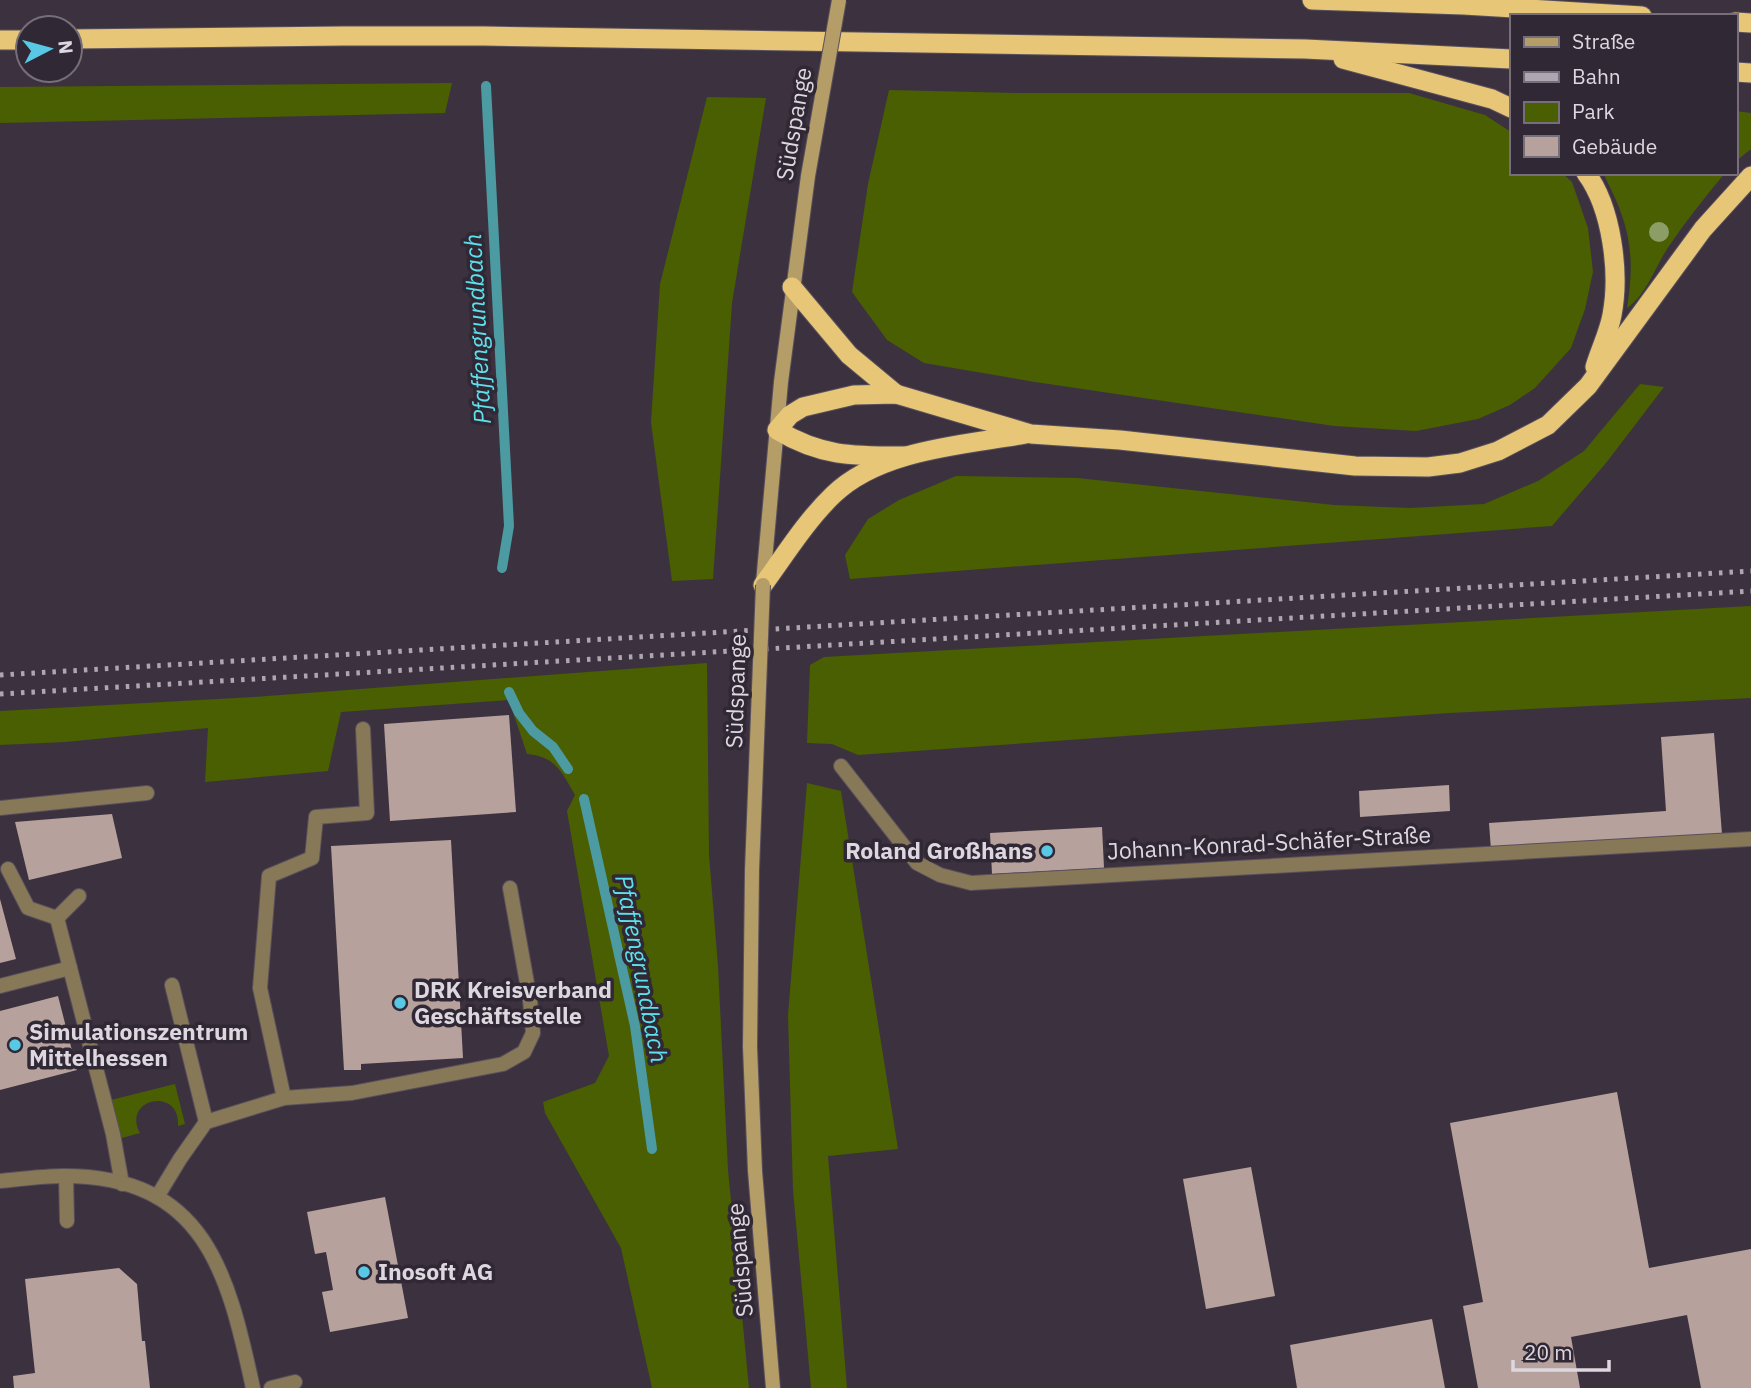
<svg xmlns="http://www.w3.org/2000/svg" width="1751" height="1388" viewBox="0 0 1751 1388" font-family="'IBM Plex Sans',sans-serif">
  <rect width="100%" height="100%" fill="#3c323f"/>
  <!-- green -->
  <g fill="#495f01">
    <path d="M452 83 445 113 0 123V87Z"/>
    <path d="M889 90 1016 93H1409L1485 115 1511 132V173H1562L1572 182 1588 228 1593 272 1585 309 1571 348 1535 388 1510 405 1478 419 1416 431 1334 426 1035 382 924 363 887 340 852 292 868 184Z"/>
    <path d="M707 97 766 98 732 303 713 579 672 581 651 422 660 284Z"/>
    <path d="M1735 111 1751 113V149L1735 162Z"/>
    <path d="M1603 173H1725C1705 197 1685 222 1667 249 1655 268 1646 295 1627 308 1636 252 1629 223 1603 173Z"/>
    <path d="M1640 384 1664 387 1606 463 1552 526 850 579 845 555 868 519 899 500 956 476 1077 478 1334 505 1410 508 1484 504 1538 481 1584 451Z"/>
    <path d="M1751 606V698L1449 713 858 755 832 744 807 743 810 665 824 657Z"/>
    <path d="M707 663 709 855 718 966 728 1170 749 1388H652L621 1248 545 1113 543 1102 595 1083 609 1056 567 811 575 795C561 771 556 757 527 754L509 700 341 712 328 771 205 782 208 728 65 742 0 745V711L254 697Z"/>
    <path d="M807 783 841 791 898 1149 828 1156 847 1388H811L793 1190 788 1015Z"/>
    <path d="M175 1084 185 1124 178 1126C181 1086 121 1098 140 1133L122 1138 111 1100Z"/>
  </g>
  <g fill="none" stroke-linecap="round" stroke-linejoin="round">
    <!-- stream -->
    <g stroke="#4c9aa2" stroke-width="10">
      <path d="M486 86 509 526 502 568"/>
      <path d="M509 692 519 713 533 731 553 747 568 769"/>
      <path d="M584 799 635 1026 652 1149"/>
    </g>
  </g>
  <!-- building -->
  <g fill="#b7a19d">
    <path d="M509 715 516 812 390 821 384 724Z"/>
    <path d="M1714 733 1722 834 1491 850 1489 823 1666 811 1661 737Z"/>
    <path d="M1449 785 1450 811 1360 817 1359 791Z"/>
    <path d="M112 814 122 858 29 880 15 822Z"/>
    <path d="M1102 827 1104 868 992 874 990 833Z"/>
    <path d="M451 840 463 1058 361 1064V1070H344L331 846Z"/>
    <path d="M0 899 16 959 0 963Z"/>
    <path d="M58 996 77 1070 0 1090V1011Z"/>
    <path d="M1617 1092 1649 1268 1751 1249V1388H1701L1687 1315 1571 1337 1580 1388H1478L1463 1306 1483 1302 1450 1123Z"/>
    <path d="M1251 1167 1275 1296 1206 1309 1183 1179Z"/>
    <path d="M385 1197 408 1318 330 1332 322 1292 333 1290 326 1252 315 1254 307 1212Z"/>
    <path d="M119 1268 137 1284 142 1341H145L150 1388H14L13 1376 35 1373 25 1279Z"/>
    <path d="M1432 1319 1445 1388H1297L1290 1345Z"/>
  </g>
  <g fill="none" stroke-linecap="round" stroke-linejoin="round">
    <defs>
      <g id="service">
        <path d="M8 869 28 908 57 918"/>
        <path d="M70 968 57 918 79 896"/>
        <path d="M172 985 206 1122"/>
        <path d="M0 986 70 968 113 1134 122 1184"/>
        <path d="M284 1098 260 988 269 876 312 858 316 817 367 813 363 729"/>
        <path d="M66 1176 67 1221"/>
        <path d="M157 1197 180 1159 206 1122 284 1098 352 1093 503 1064 524 1052 533 1033 530 1000 510 888"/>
        <path d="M271 1388 295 1382"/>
      </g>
      <g id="minor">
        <path d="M841 766 917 863 940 875 971 883 1751 839"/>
        <path d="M0 808 147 793"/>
        <path d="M0 1181C21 1179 43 1176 64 1176 205 1176 228 1273 253 1388"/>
      </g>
      <g id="secondary">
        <path d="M763 583 781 382 808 176"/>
        <path d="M752 870 750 1047 755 1171 773 1388"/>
      </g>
      <g id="trunk">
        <path d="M1312 0 1464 5 1642 16"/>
        <path d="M1735 22 1751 23"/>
        <path d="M70 39 343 36H484L1305 49 1511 59"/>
        <path d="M0 40H28"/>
        <path d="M1343 59 1492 99 1511 108"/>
        <path d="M1735 72 1751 73"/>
        <path d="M1586 173C1612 208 1620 273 1612 315 1609 332 1600 350 1595 367"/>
        <path d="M792 287 849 355 896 394"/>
        <path d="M905 456C854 456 822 457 777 430L790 415 803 407 854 395 896 394 1031 434 1120 440 1355 466 1428 467 1460 463 1498 451 1548 425 1588 386 1703 229 1751 176"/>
        <path d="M763 585C785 555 806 521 833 495 880 449 965 445 1026 434"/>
      </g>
    </defs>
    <!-- service casing -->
    <use href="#service" stroke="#59505c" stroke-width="16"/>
    <!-- minor casing -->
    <use href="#minor" stroke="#59505c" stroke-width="16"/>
    <!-- secondary casing -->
    <use href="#secondary" stroke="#59505c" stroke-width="16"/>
    <!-- trunk casing -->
    <use href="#trunk" stroke="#59505c" stroke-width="21"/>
    <!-- service -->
    <use href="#service" stroke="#877857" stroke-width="14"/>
    <!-- minor -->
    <use href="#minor" stroke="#877857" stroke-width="14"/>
    <!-- secondary -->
    <use href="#secondary" stroke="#b49d67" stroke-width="14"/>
    <!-- trunk -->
    <use href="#trunk" stroke="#e7c677" stroke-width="19"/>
    <!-- rail -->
    <g stroke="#aea6b0" stroke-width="5" stroke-dasharray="3.5 7" stroke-linecap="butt">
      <path d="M0 675 1751 571"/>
      <path d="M0 694 1751 591"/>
    </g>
    <defs>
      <g id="secondary-bridge">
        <path d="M808 176 839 0"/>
        <path d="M752 870 763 585"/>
      </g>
    </defs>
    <!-- secondary-bridge casing -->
    <use href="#secondary-bridge" stroke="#59505c" stroke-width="16" stroke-linecap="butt"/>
    <!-- secondary-bridge -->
    <use href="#secondary-bridge" stroke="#b49d67" stroke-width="14"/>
  </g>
  <!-- trees -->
  <circle fill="#8d9d66" cx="1659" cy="232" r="10"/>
  <!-- markers -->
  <g fill="#59c8e4" stroke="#312835" stroke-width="2.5">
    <circle cx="1047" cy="851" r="7"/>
    <circle cx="400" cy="1003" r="7"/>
    <circle cx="15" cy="1045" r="7"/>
    <circle cx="364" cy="1272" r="7"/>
  </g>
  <g text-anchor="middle" stroke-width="7" stroke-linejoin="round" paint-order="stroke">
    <!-- street labels -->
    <g font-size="23" fill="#ddd7df" stroke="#312835">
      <text transform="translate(794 124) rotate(-80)" y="8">Südspange</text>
      <text transform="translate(736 691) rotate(-88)" y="8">Südspange</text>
      <text transform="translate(1269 843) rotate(-3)" y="8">Johann-Konrad-Schäfer-Straße</text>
      <text transform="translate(740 1260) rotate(-95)" y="8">Südspange</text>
    </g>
    <!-- poi labels -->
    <g font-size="23" font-weight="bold" fill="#ddd7df" stroke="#312835" text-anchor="start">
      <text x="1033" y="859" text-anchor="end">Roland Großhans</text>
      <text x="414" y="998">DRK Kreisverband<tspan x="414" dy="26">Geschäftsstelle</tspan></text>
      <text x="29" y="1040">Simulationszentrum<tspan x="29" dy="26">Mittelhessen</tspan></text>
      <text x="378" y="1280">Inosoft AG</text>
    </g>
    <!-- water labels -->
    <g font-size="24" font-style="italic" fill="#5de0eb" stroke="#312835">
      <text transform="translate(478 329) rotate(-93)" y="8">Pfaffengrundbach</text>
      <text transform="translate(641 969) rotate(79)" y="8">Pfaffengrundbach</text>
    </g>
  </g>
  <!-- legend -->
  <rect x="1510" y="14" width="228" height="161" fill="#312835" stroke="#766e79" stroke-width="2"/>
  <rect x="1524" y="37" width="35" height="10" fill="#b49d67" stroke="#766e79" stroke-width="2"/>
  <text x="1572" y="49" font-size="21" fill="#ddd7df">Straße</text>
  <rect x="1524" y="72" width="35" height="10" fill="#aea6b0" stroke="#766e79" stroke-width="2"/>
  <text x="1572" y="84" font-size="21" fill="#ddd7df">Bahn</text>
  <rect x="1524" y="102" width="35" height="21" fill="#495f01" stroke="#766e79" stroke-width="2"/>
  <text x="1572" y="119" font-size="21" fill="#ddd7df">Park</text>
  <rect x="1524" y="136" width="35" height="21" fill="#b7a19d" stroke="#766e79" stroke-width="2"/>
  <text x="1572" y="154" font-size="21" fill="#ddd7df">Gebäude</text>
  <!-- north arrow -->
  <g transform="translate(49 49) rotate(84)"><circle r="33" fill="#312835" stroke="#766e79" stroke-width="2"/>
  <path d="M0-5L12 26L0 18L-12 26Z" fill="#59c8e4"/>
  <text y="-10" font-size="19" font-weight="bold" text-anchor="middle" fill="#ddd7df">N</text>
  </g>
  <!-- scale -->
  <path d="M1513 1360v10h96v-10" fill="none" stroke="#ddd7df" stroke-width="3.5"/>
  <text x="1524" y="1360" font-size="21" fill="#ddd7df" stroke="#312835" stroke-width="5" paint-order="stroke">20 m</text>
</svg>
